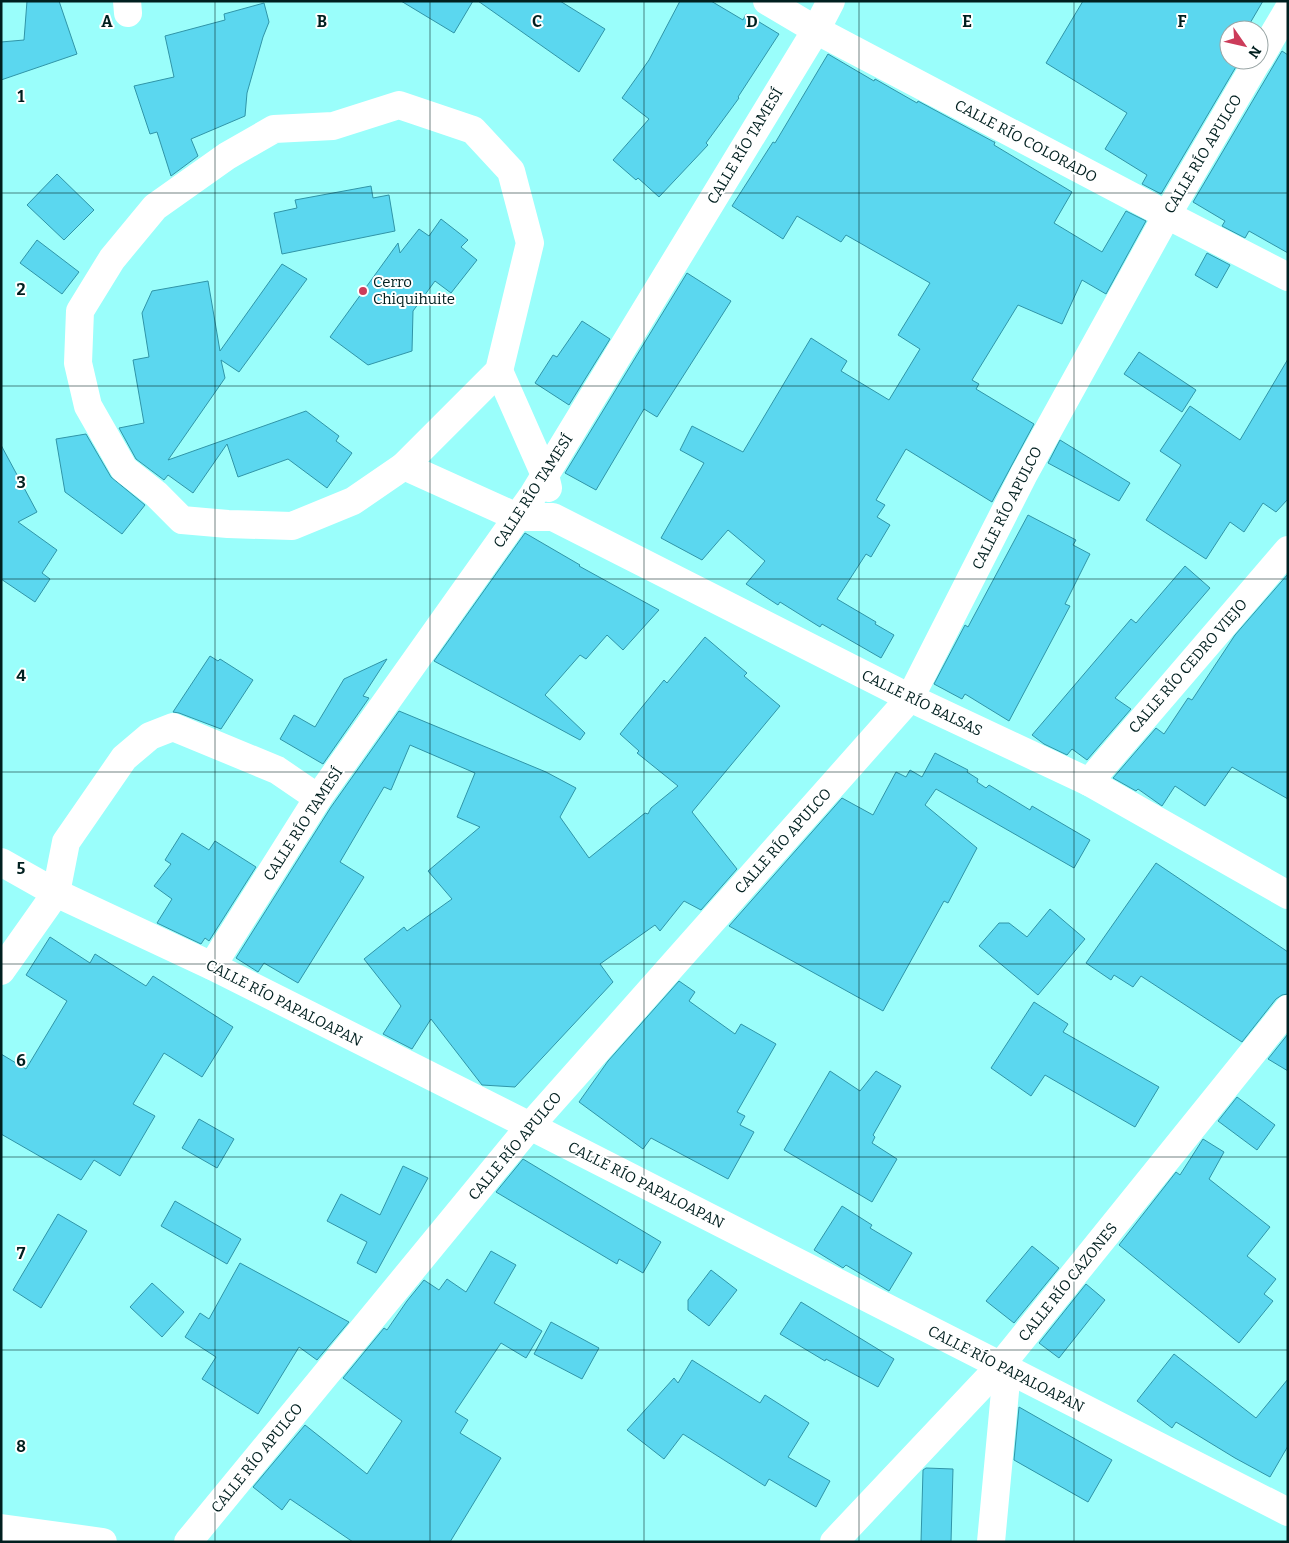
<svg xmlns="http://www.w3.org/2000/svg" width="1289" height="1543" viewBox="0 0 1289 1543" font-family="Bitter,serif">
  <rect width="100%" height="100%" fill="#9afefb"/>
  <!-- building -->
  <g fill="#5bd7ef" stroke="#3095a8">
    <path d="M27 1H59L77 54 1 80V42L24 40Z"/>
    <path d="M401 1H473L454 33Z"/>
    <path d="M478 1H560L605 29 579 72Z"/>
    <path d="M680 1H711L743 20 746 14 779 34 738 97 739 98 706 143 708 145 659 197 638 178 636 180 613 160 649 119 622 98 649 60Z"/>
    <path d="M1083 1H1263L1246 30H1229V60H1240L1161 194 1142 184 1147 175 1105 149 1127 113 1046 63Z"/>
    <path d="M264 3 269 22 263 37 247 93 245 116 191 139 198 156 171 176 157 132 150 134 134 86 174 77 165 36 225 20 224 14Z"/>
    <path d="M1282 51 1288 55V253L1249 231 1245 238 1222 226 1225 221 1193 202Z"/>
    <path d="M828 54 874 81 875 79 917 103 918 101 994 142H995L994 145 1072 192 1054 223 1102 252 1126 211 1146 221 1106 294 1082 280 1062 324 1018 305 972 380 979 384 976 389 1034 424 992 502 906 449 876 500 885 505 877 517 890 525 871 557 866 554 837 599 876 622 875 624 894 635 881 658 822 624 820 627 780 602 778 605 746 584 765 561 728 530 702 560 661 538 704 463 680 450 692 426 743 452 811 338 847 361 841 371 889 400 920 349 898 335 930 283 846 235 841 242 797 216 783 239 732 206 773 142 775 143Z"/>
    <path d="M57 174 94 210 64 240 27 205Z"/>
    <path d="M371 186 373 198 389 195 395 231 282 254 274 213 297 208 295 200Z"/>
    <path d="M441 219 468 240 461 247 477 260 451 293 435 281 413 311 412 351 368 365 330 337 398 243 400 253 419 229 429 236Z"/>
    <path d="M37 240 79 272 62 294 20 263Z"/>
    <path d="M1207 253 1230 265 1217 288 1195 275Z"/>
    <path d="M282 264 307 279 239 372 221 360 225 378 168 460 306 411 339 436 336 441 352 453 327 488 288 459 238 477 227 444 193 493 168 475 164 480 136 459 119 428 144 423 133 360 149 357 142 313 152 291 208 281 220 351Z"/>
    <path d="M687 273 731 301 657 417 644 409 596 490 565 473Z"/>
    <path d="M582 321 610 339 569 405 535 383 553 355 557 357Z"/>
    <path d="M1139 352 1196 390 1182 412 1124 374Z"/>
    <path d="M1288 359V499L1276 512 1263 503 1244 532 1230 522 1206 559 1146 520 1181 465 1160 451 1190 406 1240 440Z"/>
    <path d="M86 434 111 477 145 505 122 534 65 492 56 439Z"/>
    <path d="M1060 440 1130 483 1119 501 1048 463Z"/>
    <path d="M1 445 37 512 18 522 57 550 42 573 50 579 35 602 1 579Z"/>
    <path d="M1028 515 1076 540 1073 545 1090 554 1065 604 1070 606 1009 721 965 694 962 699 934 684 965 625 968 627Z"/>
    <path d="M525 533 580 565 579 566 659 610 623 650 607 635 586 659 580 655 545 695 585 733 580 740 434 661Z"/>
    <path d="M1185 566 1210 588 1115 698 1131 709 1087 760 1072 749 1067 755 1044 744 1032 735 1131 619 1136 623Z"/>
    <path d="M1288 574V799L1232 767 1205 806 1175 786 1162 806 1138 789 1136 791 1113 778 1156 728 1164 734 1188 698 1192 700 1235 635Z"/>
    <path d="M705 637 747 673 744 676 780 706 692 812 737 869 701 910 684 901 660 931 655 925 600 964 613 982 515 1087 482 1085 431 1019 412 1049 383 1034 401 1006 364 959 404 927 407 931 452 899 428 871 480 827 457 817 475 773 410 745 391 790 384 787 340 862 364 877 298 983 264 963 258 972 236 958 331 807 399 711 546 772 576 788 560 817 589 858 645 813 648 814 651 808 678 786 637 753 639 751 620 734 664 680 667 683Z"/>
    <path d="M210 656 218 661 220 659 253 680 221 729 179 713 173 712Z"/>
    <path d="M387 659 363 696 369 698 323 764 280 739 294 715 315 727 344 679Z"/>
    <path d="M935 753 968 770 967 772 978 779 977 782 986 788 989 785 1030 810 1032 806 1090 840 1074 868 936 789 925 805 977 848 948 903 944 901 883 1011 729 926 842 798 873 815 896 772 906 777 910 770 922 777Z"/>
    <path d="M182 833 209 850 215 841 256 867 209 941 205 938 201 944 157 923 172 899 154 886 171 864 165 860Z"/>
    <path d="M1156 863 1288 952V994L1282 995 1276 999 1242 1042 1141 976 1133 987 1114 975 1111 980 1086 963Z"/>
    <path d="M1050 909 1085 939 1038 995 979 946 999 923H1009L1027 937Z"/>
    <path d="M50 937 90 963 95 954 146 986 153 976 233 1027 202 1077 164 1053 133 1104 155 1116 120 1176 94 1160 81 1180 1 1134V1054L26 1069 67 1001 26 975Z"/>
    <path d="M679 981 695 992 689 1001 735 1034 741 1024 776 1044 737 1112 745 1116 740 1125 754 1132 728 1179 651 1138 643 1149 579 1102 608 1061Z"/>
    <path d="M1034 1002 1068 1024 1063 1032 1159 1087 1135 1127 1045 1075 1031 1096 991 1068Z"/>
    <path d="M1288 1034V1071L1268 1059Z"/>
    <path d="M830 1071 860 1091 876 1071 901 1086 873 1135 875 1137 872 1143 897 1159 872 1202 784 1150Z"/>
    <path d="M1237 1097 1275 1125 1257 1150 1218 1121Z"/>
    <path d="M199 1119 234 1139 217 1168 182 1148Z"/>
    <path d="M1203 1139 1224 1152 1209 1179 1270 1227 1247 1256 1276 1279 1264 1294 1273 1301 1239 1343 1119 1245 1176 1172 1180 1175Z"/>
    <path d="M523 1159 661 1242 643 1273 619 1259 617 1264 496 1192Z"/>
    <path d="M403 1166 428 1178 376 1273 357 1263 367 1242 327 1221 341 1194 380 1215Z"/>
    <path d="M175 1201 241 1239 227 1264 161 1226Z"/>
    <path d="M842 1206 872 1225 870 1228 912 1253 889 1291 846 1265 843 1268 814 1250Z"/>
    <path d="M58 1214 87 1231 41 1308 13 1290Z"/>
    <path d="M1032 1246 1059 1268 1014 1323 986 1301Z"/>
    <path d="M491 1251 516 1265 494 1303 542 1331 526 1358 501 1343 455 1412 468 1420 460 1433 501 1458 450 1542H353L290 1499 282 1510 253 1487 305 1425 367 1474 402 1421 343 1378 384 1328 387 1330 407 1301 424 1280 439 1290 447 1279 466 1292Z"/>
    <path d="M240 1263 349 1322 317 1360 299 1347 258 1414 202 1379 216 1357 185 1337 200 1313 209 1319Z"/>
    <path d="M711 1270 737 1290 709 1326 688 1310V1300Z"/>
    <path d="M152 1283 184 1312 162 1337 130 1307Z"/>
    <path d="M1086 1284 1105 1300 1059 1358 1039 1343Z"/>
    <path d="M801 1302 894 1359 878 1387 826 1359 825 1361 780 1334Z"/>
    <path d="M551 1322 599 1348 582 1379 534 1354Z"/>
    <path d="M1174 1354 1256 1418 1288 1379V1446L1270 1477 1235 1458 1176 1422 1172 1428 1137 1401Z"/>
    <path d="M692 1360 760 1403 765 1395 809 1423 788 1457 830 1481 816 1507 769 1479 765 1486 683 1434 664 1459 627 1430 674 1378 678 1383Z"/>
    <path d="M1019 1407 1112 1460 1088 1502 1014 1460Z"/>
    <path d="M926 1468 953 1469 951 1542H921L923 1470Z"/>
  </g>
  <g fill="none" stroke-linecap="round" stroke-linejoin="round">
    <!-- minor -->
    <g stroke="#fff" stroke-width="28">
      <path d="M127 1 128 13"/>
      <path d="M767 1 816 30 1167 215 1288 277"/>
      <path d="M1259 59 1288 10"/>
      <path d="M399 105 473 130 511 171 530 243 499 371 404 466 353 501 292 526 228 524 182 520 156 494 124 469 88 406 78 363 80 311 112 259 155 207 227 156 274 129 333 126Z"/>
      <path d="M499 371 545 475 548 488"/>
      <path d="M404 466 517 517H553L910 698 1089 782 1288 895"/>
      <path d="M1089 782 1288 550"/>
      <path d="M1 862 56 893 212 966 530 1126 1288 1512"/>
      <path d="M212 966 318 798 533 495 816 30 831 1"/>
      <path d="M1 971 56 893 66 842 124 758 150 736 173 727 277 770 318 798"/>
      <path d="M1 1528 103 1542"/>
      <path d="M188 1542 530 1126 910 698 1024 474 1167 215 1258 60"/>
      <path d="M834 1542 1000 1366 1288 1009"/>
      <path d="M991 1542 1007 1370"/>
    </g>
  </g>
  <!-- grid -->
  <path fill="none" stroke="#001f1f" stroke-width="1" stroke-opacity="0.55" d="M215 1V1542M430 1V1542M644 1V1542M859 1V1542M1074 1V1542M1 193H1288M1 386H1288M1 579H1288M1 772H1288M1 964H1288M1 1157H1288M1 1350H1288"/>
  <!-- markers -->
  <circle fill="#cc3c5a" stroke="#fff" stroke-width="2" cx="363" cy="291" r="5"/>
  <g text-anchor="middle" stroke-width="4" stroke-linejoin="round" paint-order="stroke">
    <!-- street labels -->
    <g font-size="15" fill="#001f1f" stroke="#fff">
      <text transform="translate(1026 141) rotate(28)" y="5">CALLE RÍO COLORADO</text>
      <text transform="translate(745 146) rotate(-59)" y="5">CALLE RÍO TAMESÍ</text>
      <text transform="translate(1203 154) rotate(-59)" y="5">CALLE RÍO APULCO</text>
      <text transform="translate(533 491) rotate(-57)" y="5">CALLE RÍO TAMESÍ</text>
      <text transform="translate(1007 508) rotate(-63)" y="5">CALLE RÍO APULCO</text>
      <text transform="translate(1188 666) rotate(-49)" y="5">CALLE RÍO CEDRO VIEJO</text>
      <text transform="translate(922 703) rotate(26)" y="5">CALLE RÍO BALSAS</text>
      <text transform="translate(303 824) rotate(-57)" y="5">CALLE RÍO TAMESÍ</text>
      <text transform="translate(783 841) rotate(-48)" y="5">CALLE RÍO APULCO</text>
      <text transform="translate(284 1003) rotate(27)" y="5">CALLE RÍO PAPALOAPAN</text>
      <text transform="translate(515 1146) rotate(-50)" y="5">CALLE RÍO APULCO</text>
      <text transform="translate(646 1185) rotate(27)" y="5">CALLE RÍO PAPALOAPAN</text>
      <text transform="translate(1068 1282) rotate(-51)" y="5">CALLE RÍO CAZONES</text>
      <text transform="translate(1006 1369) rotate(27)" y="5">CALLE RÍO PAPALOAPAN</text>
      <text transform="translate(257 1458) rotate(-51)" y="5">CALLE RÍO APULCO</text>
    </g>
    <!-- poi labels -->
    <g font-size="15" fill="#001f1f" stroke="#fff" text-anchor="start">
      <text x="373" y="287">Cerro<tspan x="373" dy="17">Chiquihuite</tspan></text>
    </g>
  </g>
  <g font-size="16" text-anchor="middle" font-weight="bold" fill="#001f1f" stroke="#fff" stroke-width="4" stroke-linejoin="round" paint-order="stroke">
    <text x="107" y="27">A</text>
    <text x="322" y="27">B</text>
    <text x="537" y="27">C</text>
    <text x="752" y="27">D</text>
    <text x="967" y="27">E</text>
    <text x="1182" y="27">F</text>
    <text x="21" y="102">1</text>
    <text x="21" y="295">2</text>
    <text x="21" y="488">3</text>
    <text x="21" y="681">4</text>
    <text x="21" y="874">5</text>
    <text x="21" y="1066">6</text>
    <text x="21" y="1259">7</text>
    <text x="21" y="1452">8</text>
  </g>
  <!-- border -->
  <rect width="1289" height="1543" fill="none" stroke="#001f1f" stroke-width="5"/>
  <!-- north arrow -->
  <g transform="translate(1244 45) rotate(124)"><circle r="24" fill="#ffffff" stroke="#99a5a5"/>
  <path d="M0-4L9 19L0 12L-9 19Z" fill="#cc3c5a"/>
  <text y="-8" font-size="14" font-weight="bold" text-anchor="middle" fill="#001f1f">N</text>
  </g>
</svg>
